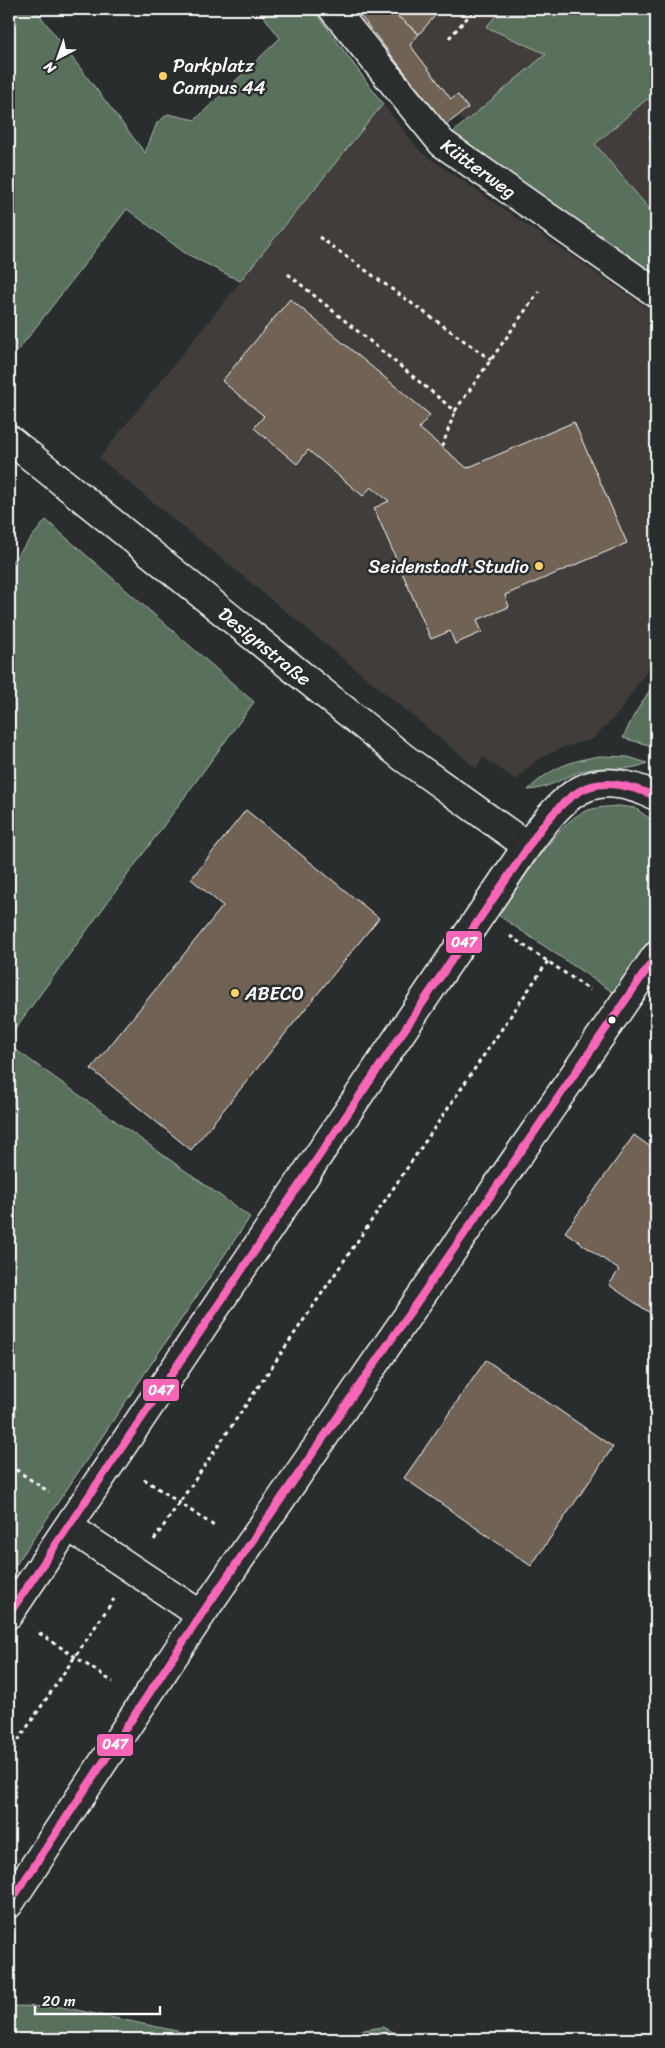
<svg xmlns="http://www.w3.org/2000/svg" width="665" height="2048" viewBox="0 0 665 2048" font-family="Sriracha,sans-serif">
  <rect width="100%" height="100%" fill="#2a2d2e"/>
  <filter id="ink" filterUnits="userSpaceOnUse"><feTurbulence type="fractalNoise" baseFrequency=".02" numOctaves="2"/><feDisplacementMap in="SourceGraphic" scale="10" xChannelSelector="R" yChannelSelector="G"/><feConvolveMatrix kernelMatrix="1 2 1 2 8 2 1 2 1" color-interpolation-filters="sRGB"/></filter>
  <g filter="url(#ink)">
    <!-- built -->
    <g fill="#3f3d3a">
      <path d="M328 9H656V281Z"/>
      <path d="M383 104 421 152 656 314V656L619 712 593 739 564 747 535 761 516 780 483 757 476 768 99 458Z"/>
    </g>
    <!-- green -->
    <g fill="#59705c" stroke="#acb8ae">
      <path d="M9 9H35L145 153 157 123 168 114 195 120 280 38 258 9H313L383 104 240 281 185 253 127 209 9 362Z"/>
      <path d="M502 9H656V89L651 103 647 99 595 144 656 217V277L452 133 546 54 486 27Z"/>
      <path d="M46 520 254 702 9 1037V565Z"/>
      <path d="M656 680V747L623 738 633 717Z"/>
      <path d="M600 756 628 757 647 763C628 773 607 765 586 770 566 775 550 789 528 790 550 768 570 761 600 756Z"/>
      <path d="M619 806 635 808 656 823V932L614 993 498 915C516 890 553 830 578 815 591 807 605 807 619 806Z"/>
      <path d="M9 1045 250 1217 9 1575Z"/>
      <path d="M9 2006 62 2007 215 2039H9Z"/>
      <path d="M382 2027 409 2039H313Z"/>
    </g>
    <!-- building -->
    <g fill="#6f6356" stroke="#fff">
      <path d="M355 9H389L419 34 410 45 451 99 458 95 468 108 446 125Z"/>
      <path d="M389 9H441L419 34Z"/>
      <path d="M290 299 430 415 419 428 467 468 574 422 627 543 505 595 509 607 477 620 482 632 455 644 450 631 431 639 374 508 389 501 371 487 363 496 308 450 297 464 254 428 264 416 222 381Z"/>
      <path d="M246 810 379 918 191 1150 91 1069 223 906 191 879Z"/>
      <path d="M634 1135 656 1151V1317L609 1285 619 1270 565 1232Z"/>
      <path d="M486 1360 613 1447 531 1566 404 1478Z"/>
    </g>
    <g fill="none" stroke-linecap="round" stroke-linejoin="round">
      <defs>
        <g id="minor">
          <path d="M333 9 442 143 656 293"/>
          <path d="M9 439 404 758 527 846"/>
          <path d="M69 1527 201 1615"/>
          <path d="M9 1614 527 846C565 794 589 765 656 796"/>
          <path d="M9 1904 201 1615 656 956"/>
        </g>
      </defs>
      <!-- minor casing -->
      <use href="#minor" stroke="#fff" stroke-width="31"/>
      <!-- path -->
      <g stroke="#fff" stroke-width="3" stroke-dasharray="4 4" stroke-linecap="butt">
        <path d="M449 38 475 9"/>
        <path d="M656 111C651 126 648 140 656 154"/>
        <path d="M319 237 491 360"/>
        <path d="M288 274 455 411 539 291"/>
        <path d="M442 447 455 411"/>
        <path d="M510 936 590 990"/>
        <path d="M9 1465 49 1492"/>
        <path d="M144 1479 217 1528"/>
        <path d="M154 1540 548 961"/>
        <path d="M39 1633 113 1682"/>
        <path d="M9 1754 114 1599"/>
      </g>
      <!-- minor -->
      <use href="#minor" stroke="#2a2d2e" stroke-width="28"/>
      <defs>
        <g id="bus-1">
          <path d="M9 1614 541 828C579 781 599 774 656 796"/>
          <path d="M9 1904 201 1615 656 956"/>
        </g>
      </defs>
      <!-- bus-1 casing -->
      <use href="#bus-1" stroke="#2a2d2e" stroke-width="11"/>
      <!-- bus-1 -->
      <use href="#bus-1" stroke="#fa66b7" stroke-width="8"/>
    </g>
  </g>
  <!-- markers -->
  <g fill="#ffd166" stroke="#2a2d2e" stroke-width="2">
    <circle cx="163" cy="76" r="5"/>
    <circle cx="539" cy="566" r="5"/>
    <circle cx="235" cy="993" r="5"/>
  </g>
  <circle fill="#fff" stroke="#2a2d2e" stroke-width="2" cx="612" cy="1020" r="4.5"/>
  <g text-anchor="middle" stroke-width="5" stroke-linejoin="round" paint-order="stroke">
    <!-- poi labels -->
    <g font-size="19" fill="#fff" stroke="#2a2d2e" text-anchor="start">
      <text x="173" y="72">Parkplatz<tspan x="173" dy="22">Campus 44</tspan></text>
      <text x="529" y="573" text-anchor="end">Seidenstadt.Studio</text>
      <text x="245" y="1000">ABECO</text>
    </g>
    <!-- street labels -->
    <g font-size="19" fill="#fff" stroke="#2a2d2e">
      <text transform="translate(479 168) rotate(36)" y="7">Kütterweg</text>
      <text transform="translate(265 646) rotate(39)" y="7">Designstraße</text>
    </g>
  </g>
  <g stroke="#2a2d2e" stroke-width="2">
    <rect x="445" y="930" width="38" height="24" rx="5" fill="#fa66b7"/>
    <rect x="142" y="1378" width="38" height="24" rx="5" fill="#fa66b7"/>
    <rect x="96" y="1733" width="38" height="24" rx="5" fill="#fa66b7"/>
  </g>
  <g font-size="14" text-anchor="middle" font-weight="bold" fill="#fff">
    <text x="464" y="947">047</text>
    <text x="161" y="1395">047</text>
    <text x="115" y="1749">047</text>
  </g>
  <!-- margin -->
  <rect width="665" height="2048" fill="none" stroke="#2a2d2e" stroke-width="30"/>
  <rect x="15" y="15" width="635" height="2018" fill="none" stroke="#fff" stroke-width="2" filter="url(#ink)"/>
  <!-- north arrow -->
  <g transform="translate(58 58) rotate(221)" stroke="#2a2d2e" stroke-width="4" paint-order="stroke">
  <path d="M0-4L9 19L0 12L-9 19Z" fill="#ffffff"/>
  <text y="-8" font-size="14" font-weight="bold" text-anchor="middle" fill="#ffffff">N</text>
  </g>
  <!-- scale -->
  <path d="M35 2006v8h125v-8" fill="none" stroke="#ffffff" stroke-width="2.5"/>
  <text x="42" y="2006" font-size="15" fill="#ffffff" stroke="#2a2d2e" stroke-width="4" paint-order="stroke">20 m</text>
</svg>
